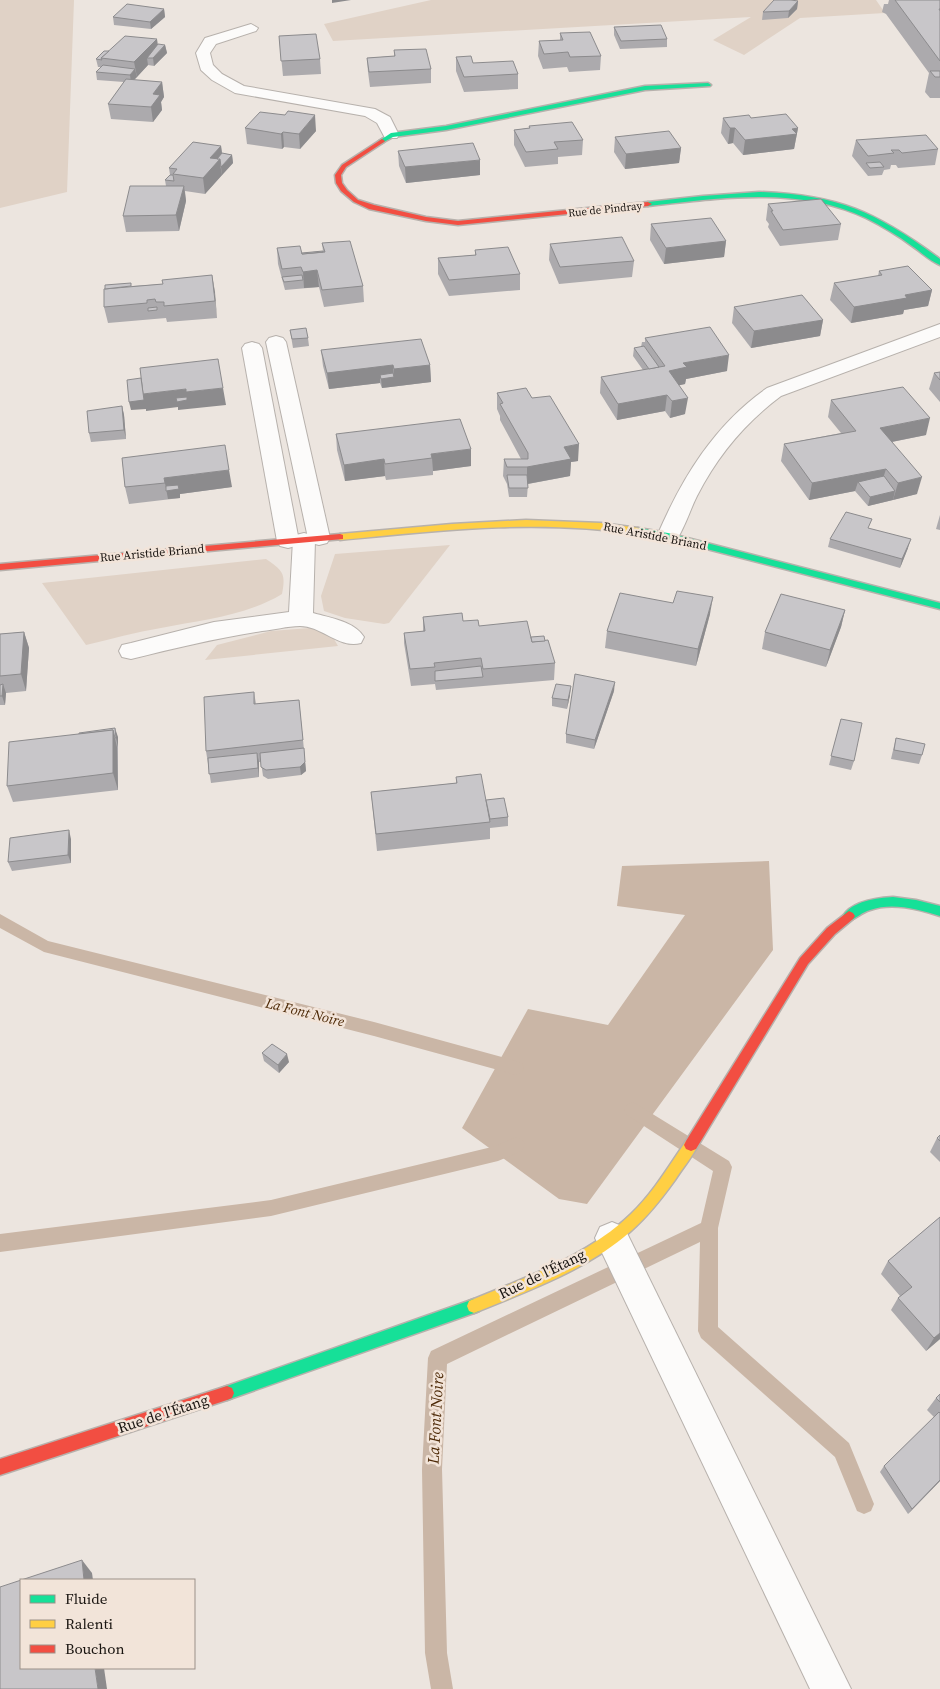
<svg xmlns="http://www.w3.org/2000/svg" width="940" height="1689" viewBox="0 0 940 1689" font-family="'Source Serif 4',serif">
  <rect width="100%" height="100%" fill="#ece5df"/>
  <!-- green -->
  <g fill="#e0d2c6">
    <path d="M0 0H74L67 192 0 208Z"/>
    <path d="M431 0H876L885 13 800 18 744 55 713 40 751 17 333 41 324 24Z"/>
    <path d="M450 545 389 623 384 624 345 618 324 611 321 596 335 554Z"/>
    <path d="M266 559C283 571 286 573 282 594 246 616 202 620 161 628 136 632 111 639 86 645L42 583Z"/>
    <path d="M310 628 330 632 338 646 205 660 217 645 271 631Z"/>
  </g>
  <!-- water -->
  <path fill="#cab6a6" d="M769 861 773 950 587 1204 559 1199 462 1128 528 1009 608 1025 685 915 617 906 622 866Z"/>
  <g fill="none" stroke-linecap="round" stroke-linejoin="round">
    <!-- stream -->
    <g fill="#cab6a6" fill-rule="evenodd">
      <path d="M0 914 48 941 374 1022 516 1061 522 1063 524 1068 522 1073 516 1075 374 1036 44 952 0 928Z"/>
      <path d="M633 1102 729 1161 732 1167 718 1228V1327L849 1443 874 1504 871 1511 864 1514 857 1511 835 1457 701 1338 698 1331 700 1242 447 1364 442 1469 447 1653 453 1689H431L425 1653 422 1469 428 1358 431 1351 701 1223 713 1171 627 1115 624 1110 627 1105Z"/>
      <path d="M516 1137 522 1139 525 1145 522 1151 498 1161 271 1216 0 1252V1234L271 1200 496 1146Z"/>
    </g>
    <defs>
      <g id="lane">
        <path d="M276 336 283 338 286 342 330 538 327 543 319 545 311 543 308 538 266 342 269 338Z"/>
        <path d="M252 342 259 344 262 348 299 541 296 546 288 548 280 546 277 541 242 348 245 344Z"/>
        <path d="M612 1222 624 1227 851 1689H810L595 1238 600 1227Z"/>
      </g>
      <g id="street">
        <path d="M251 24 258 28 256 31 216 44 210 53 213 65 222 74 244 86 375 109 390 117 399 135 397 138H385L377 123 365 116 235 93 212 80 201 70 196 53 205 38Z"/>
        <path d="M940 324V337L781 396C745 423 718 455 697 496 690 510 685 527 676 541L668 543 660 541 657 536C682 478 714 425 767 388Z"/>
        <path d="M304 533 312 535 315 540 313 613C330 618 354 621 364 637L361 643C339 649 322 626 300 626 287 626 274 630 262 631 217 638 175 648 131 659L122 657 119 651 122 645 131 643 214 622 289 612 293 540 296 535Z"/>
      </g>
      <g id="fast">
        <path d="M708 83 711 85 710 86 645 90 446 130 393 137 382 143 379 141 391 133 446 126 645 86Z"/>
        <path d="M759 192C839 195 876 212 940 259V265C930 261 921 252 912 246 897 235 882 226 866 218 798 186 720 198 648 206L644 204 648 202 703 196Z"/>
        <path d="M638 528 668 533 940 603V609L668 539 635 533V529Z"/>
        <path d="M893 897 916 900 940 906V916C918 909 892 902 870 910 862 912 857 918 849 921L845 919 843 916C852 901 877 898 893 897Z"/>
        <path d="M474 1299 479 1301 481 1306 479 1311 474 1313 227 1400 222 1398 220 1393 222 1388 227 1386Z"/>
      </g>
      <g id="slow">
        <path d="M526 520 601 523 638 528 643 531 638 534C536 519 442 530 340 540L335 537 340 534 452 524Z"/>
        <path d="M691 1139 696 1141 698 1145C692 1157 682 1169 675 1180 660 1201 644 1221 624 1237 581 1272 525 1292 474 1313L469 1311 467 1306 469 1301C524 1278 586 1257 631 1214 653 1193 669 1166 686 1141Z"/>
      </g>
      <g id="jam">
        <path d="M382 139 385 141 384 142 346 167 341 175 342 183 347 190 358 200 374 205 426 217 458 221 648 202 652 204 648 206 458 225 426 221 369 209 354 202 341 191 336 183 335 175 342 165Z"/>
        <path d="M340 534 343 535V539L0 570V564Z"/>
        <path d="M849 911 853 913 855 916 853 919 835 934 808 964 696 1149 691 1151 686 1149 684 1145 686 1141 800 958 827 928Z"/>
        <path d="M227 1386 232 1388 234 1393 232 1398 227 1400 0 1475V1459Z"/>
      </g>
    </defs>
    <!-- lane casing -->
    <use href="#lane" stroke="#b7b1ac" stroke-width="2"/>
    <!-- street casing -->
    <use href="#street" stroke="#b7b1ac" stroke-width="2"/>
    <!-- fast casing -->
    <use href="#fast" stroke="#b7b1ac" stroke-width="3"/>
    <!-- slow casing -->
    <use href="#slow" stroke="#b7b1ac" stroke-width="3"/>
    <!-- jam casing -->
    <use href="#jam" stroke="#b7b1ac" stroke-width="3"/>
    <!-- lane -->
    <use href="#lane" fill="#fcfbfa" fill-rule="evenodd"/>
    <!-- street -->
    <use href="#street" fill="#fcfbfa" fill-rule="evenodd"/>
    <!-- fast -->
    <use href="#fast" fill="#16e098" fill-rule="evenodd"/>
    <!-- slow -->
    <use href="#slow" fill="#ffcf43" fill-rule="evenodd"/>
    <!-- jam -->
    <use href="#jam" fill="#f24e42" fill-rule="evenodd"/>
  </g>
  <!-- wall -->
  <g fill="#acaaad">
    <path d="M889 0H940V98H930L925 92 929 73 886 14 882 12 884 4H888Z"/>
    <path d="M798 1 797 9 788 18 762 20 763 12Z"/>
    <path d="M164 9 165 17 151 29 114 25 113 17Z"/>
    <path d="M614 27 667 39V47L620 49 614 35Z"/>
    <path d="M560 33 601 56 600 70 569 72 567 67 543 69 538 56 539 41 560 40Z"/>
    <path d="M279 36 320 59 321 74 283 76Z"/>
    <path d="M158 45H165L167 53 154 66 148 65 134 80 162 82 164 97 161 102 162 110 153 122 111 119 108 104 124 82 97 80 96 72 101 67H98L96 59 109 51Z"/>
    <path d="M394 50 431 69V83L370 87 368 72 367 58 394 56Z"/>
    <path d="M456 57 473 63 518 74V89L464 92 456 71Z"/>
    <path d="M723 118H751L798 128 794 149 743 155 733 143 728 144 721 133Z"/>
    <path d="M529 126 583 140 582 155 558 157V164L525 167 514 145V130L529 128Z"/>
    <path d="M245 128 316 131 300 149 284 147 282 149 247 144Z"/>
    <path d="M615 137 681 148 679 163 625 169 614 152Z"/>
    <path d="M856 140 938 149 935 165 898 168 896 165H891L890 169 884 170 882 175 868 176 852 156Z"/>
    <path d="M221 146 222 153 232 155 233 163 205 194 185 191 186 201 179 231 126 232 123 216 166 186 165 180 170 175 169 168Z"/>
    <path d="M398 151 480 175 406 183 399 166Z"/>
    <path d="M768 204 841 224 838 240 780 246 768 227 769 224 766 220Z"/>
    <path d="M651 224 726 241 724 257 664 264 650 240Z"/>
    <path d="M322 243 363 286 364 302 324 307 319 287 285 290 278 264 277 248 302 253 323 251Z"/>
    <path d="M550 244 634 261 632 277 559 284 549 260Z"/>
    <path d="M475 250 520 274V290L449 296 438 274V258L475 255Z"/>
    <path d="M879 271 932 290 928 306 904 310 903 314 851 323 830 300 834 283 878 276Z"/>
    <path d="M212 275 217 318 167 322 166 318 108 323 104 307 132 286 163 284Z"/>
    <path d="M734 307 823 320 820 336 751 348 732 323Z"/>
    <path d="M290 330 308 338 309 346 293 348Z"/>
    <path d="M645 338 727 371 686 379 685 384 679 385 685 414 670 418 665 411 617 420 600 393 601 377 643 370 633 356 634 348 641 347 642 342H645Z"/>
    <path d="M321 350 430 365 431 382 382 388 380 383 329 389 323 366Z"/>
    <path d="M940 372V402L929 389 934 373Z"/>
    <path d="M497 393 532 398 578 461 571 462 570 476 528 484 527 497H509L507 484 503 476 504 459H521L500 420V416L497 409Z"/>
    <path d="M831 400 926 435 892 442 917 494 868 506 855 491 809 500 781 461 784 444 841 433 828 417Z"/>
    <path d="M122 406 124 415 126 439 91 442 89 433Z"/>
    <path d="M336 434 471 466 433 471V475L386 480 385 476 345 481 337 450Z"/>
    <path d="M122 458 232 487 180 494V498L129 504 125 487Z"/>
    <path d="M940 515V530L936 529Z"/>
    <path d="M830 539 908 548 900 568 828 547Z"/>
    <path d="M673 603 710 614 696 666 605 648 607 631Z"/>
    <path d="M845 610 841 627 826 667 762 649 765 632Z"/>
    <path d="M423 617 463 621 479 626 531 637 555 663 554 680 436 690 435 684 411 686 404 643V634L423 631Z"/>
    <path d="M24 632 29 648 26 691 6 693 5 705H0V634Z"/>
    <path d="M614 691 594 749 566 743V734Z"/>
    <path d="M254 692 256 704 299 700 306 771 301 775 268 779 263 776 261 762H259V777L211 783 206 751Z"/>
    <path d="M570 695 567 709 552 706V698Z"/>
    <path d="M841 719 854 761 851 770 829 765Z"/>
    <path d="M118 737V790L13 802 7 786Z"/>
    <path d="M896 738 922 755 919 764 891 759 894 746Z"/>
    <path d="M456 777 508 817V826L490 828V839L377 851 371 792 456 783Z"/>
    <path d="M71 839V863L12 871 8 862Z"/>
    <path d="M262 1053 289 1062 279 1073 264 1061Z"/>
    <path d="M940 1135V1162L930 1152 937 1138Z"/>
    <path d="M940 1217V1339L926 1351 891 1310 898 1298 900 1296 881 1274 888 1261Z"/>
    <path d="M940 1394V1481L908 1514 880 1472 884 1466 934 1417 927 1410 936 1398Z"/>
  </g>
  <!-- shaded-wall -->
  <g fill="#8c8b8d">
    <path d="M332 0H351L332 3Z"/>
    <path d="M798 1 797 9 788 18 789 11Z"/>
    <path d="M164 9 165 17 151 29 150 22Z"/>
    <path d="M157 39 159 52 165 45 167 53 154 66 153 58H147L148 65 137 77 134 62Z"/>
    <path d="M135 69 137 77 131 83 130 75Z"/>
    <path d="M162 82 164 97 161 102 162 110 153 122 151 107 153 94Z"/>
    <path d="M315 115 316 131 300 149 299 134Z"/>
    <path d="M730 128H735L733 143 728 144Z"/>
    <path d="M798 128 794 149 743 155 745 140 792 129Z"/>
    <path d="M283 132 284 147 282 149 281 134Z"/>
    <path d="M221 146 223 161 220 164 222 175 205 194 203 178 210 158Z"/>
    <path d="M681 148 679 163 625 169 626 154Z"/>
    <path d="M232 155 233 163 222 175 221 167Z"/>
    <path d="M480 160V175L406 183 405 167Z"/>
    <path d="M184 186 186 201 179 231 176 215Z"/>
    <path d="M726 241 724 257 664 264 666 248Z"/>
    <path d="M317 270 319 287 304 288 303 272Z"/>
    <path d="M212 275 215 292 217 318 215 301Z"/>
    <path d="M932 290 928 306 904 310 903 314 851 323 854 307 905 295Z"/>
    <path d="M823 320 820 336 751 348 754 331Z"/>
    <path d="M729 355 727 371 686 379 685 384 667 388 669 371 683 363Z"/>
    <path d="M393 365 394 377V369L430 365 431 382 382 388 381 379 380 375V383L329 389 327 373Z"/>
    <path d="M223 388 226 405 178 410V407L146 411V409L131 410 129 402 143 394 186 389 187 400 186 392Z"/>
    <path d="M667 395 665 411 617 420 618 404Z"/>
    <path d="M688 398 685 414 670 418 672 401Z"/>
    <path d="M122 406 124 415 126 439 124 430Z"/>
    <path d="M930 418 926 435 876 445 880 428Z"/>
    <path d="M579 444 578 461 571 462 570 476 527 484V467L564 447Z"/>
    <path d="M471 449V466L433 471 432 458 431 454Z"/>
    <path d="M384 459 385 476 345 481 344 465Z"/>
    <path d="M886 469 881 485 858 482 855 491 809 500 812 483Z"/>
    <path d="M229 470 232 487 180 494V498L168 499 164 478Z"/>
    <path d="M922 477 917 494 893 500 898 483Z"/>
    <path d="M895 491 893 500 868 506 870 497Z"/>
    <path d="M911 539 908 548 900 568 902 559Z"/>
    <path d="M713 597 710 614 696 666 698 649Z"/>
    <path d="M845 610 841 627 826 667 830 650Z"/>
    <path d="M24 632 29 648 26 691 21 674Z"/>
    <path d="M615 682 614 691 594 749 595 740Z"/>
    <path d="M3 684 6 693 5 705 2 696Z"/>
    <path d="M571 686 570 695 567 709 568 700Z"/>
    <path d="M299 700 306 771 301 775 300 767 305 762Z"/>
    <path d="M115 728 118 737V747L116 738Z"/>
    <path d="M113 730 117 747 118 790 113 773Z"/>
    <path d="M257 753 259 762V777L258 768Z"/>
    <path d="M69 830 71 839V863L68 855Z"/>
    <path d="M287 1054 289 1062 279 1073 278 1065Z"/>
    <path d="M940 1333V1339L926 1351 934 1338Z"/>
    <path d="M940 1480V1481L908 1514 912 1509Z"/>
    <path d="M82 1560 92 1573 93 1580H84Z"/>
    <path d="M95 1668H104L107 1689H98Z"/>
  </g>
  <!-- building -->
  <g fill="#c8c6c9" stroke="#8c8b8d">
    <path d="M774 0H791L798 1 789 11 763 12Z"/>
    <path d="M895 0H940V9H939L940 11V61Z"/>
    <path d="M127 4 164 9 150 22 113 17Z"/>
    <path d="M661 25 667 39 621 41 614 27Z"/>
    <path d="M590 32 601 56 570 57 568 52 544 54 539 41 563 40 560 33Z"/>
    <path d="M316 34 320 59 281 61 279 36Z"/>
    <path d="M125 36 157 39 134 62 101 58Z"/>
    <path d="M158 44 165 45 153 58H147Z"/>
    <path d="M426 49 431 69 369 72 367 58 395 56 394 50Z"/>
    <path d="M104 51H109L101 58 102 60 96 59Z"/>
    <path d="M471 56 473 63 513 61 518 74 464 77 456 57Z"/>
    <path d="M103 65 135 69 130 75 96 72Z"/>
    <path d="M930 71H940V77H935Z"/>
    <path d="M126 79 162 82 153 94 160 95 151 107 108 104Z"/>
    <path d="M288 111 315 115 299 134 283 132 281 134 245 128 260 112 285 115Z"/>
    <path d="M786 114 798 128 792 129 797 134 745 140 735 128H730L723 118 749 115 751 118Z"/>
    <path d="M572 122 583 140 554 142 558 149 526 152 514 130 530 128 529 126Z"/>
    <path d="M669 131 681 148 626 154 615 137Z"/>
    <path d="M926 135 938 149 902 153 899 150H891L894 153 868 156 856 140Z"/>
    <path d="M193 142 221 146 210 158 220 159 203 178 173 174 177 169 169 168Z"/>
    <path d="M473 143 480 160 405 167 398 151Z"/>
    <path d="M222 153 232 155 221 167 220 159H217Z"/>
    <path d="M880 162 884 167 870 168 866 163Z"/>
    <path d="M170 175H173L174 181 165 180Z"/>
    <path d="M130 186H184L176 215 123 216Z"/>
    <path d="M821 199 841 224 783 230 771 211H773L768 204Z"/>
    <path d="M711 218 726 241 666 248 651 224Z"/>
    <path d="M622 237 634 261 560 267 550 244Z"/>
    <path d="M350 241 363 286 322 290 317 270 303 272 301 267 282 269 277 248 300 246 302 254 325 252 322 243Z"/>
    <path d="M508 247 520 274 449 280 438 258 476 255 475 250Z"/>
    <path d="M323 251V252L302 254V253Z"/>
    <path d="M908 266 932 290 905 295 907 298 854 307 834 283 882 275 879 271Z"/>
    <path d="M212 275 215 301 164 306V302H156L155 299 147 300V303L104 307V289L163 284 162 280Z"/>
    <path d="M302 275 303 280 284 282 282 277Z"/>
    <path d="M131 283V286L105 289V285Z"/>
    <path d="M802 295 823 320 754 331 734 307Z"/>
    <path d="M157 307V310L148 311V308Z"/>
    <path d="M710 327 729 355 683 363 687 367 669 371 688 398 672 401 667 395 618 404 601 377 665 366 645 338Z"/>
    <path d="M306 328 308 338 292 339 290 330Z"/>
    <path d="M421 339 430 365 394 369 393 365 327 373 321 350Z"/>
    <path d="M644 346 659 367 649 369 634 348Z"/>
    <path d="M218 359 223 388 186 392V389L143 394 140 368Z"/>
    <path d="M940 372V380L934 373Z"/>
    <path d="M393 373 394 377 381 379 380 375Z"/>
    <path d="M141 378 144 400 129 402 127 380Z"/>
    <path d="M903 387 930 418 880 428 922 477 898 483 886 469 812 483 784 444 856 431 831 400Z"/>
    <path d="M526 388 532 398 550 396 579 444 564 447 571 459 527 467H507L504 459H528V453L500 404 503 403 497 393Z"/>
    <path d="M187 397V400L177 402 176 398Z"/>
    <path d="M122 406 124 430 89 433 87 411Z"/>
    <path d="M460 419 471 449 431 454 432 458 385 464 384 459 344 465 336 434Z"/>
    <path d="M225 445 229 470 164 478 165 483 125 487 122 458Z"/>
    <path d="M507 475H527L528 488H509Z"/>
    <path d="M884 476 895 491 870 497 858 482Z"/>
    <path d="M178 485 179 489 166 491V486Z"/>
    <path d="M846 512 872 519 868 528 911 539 902 559 830 539Z"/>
    <path d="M677 591 713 597 698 649 607 631 620 593 673 603Z"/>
    <path d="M781 594 845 610 830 650 765 632Z"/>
    <path d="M462 613 463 621 478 620 479 626 527 621 532 642 548 640 555 663 483 669 481 658 434 663 435 667 410 669 404 633 425 631 423 617Z"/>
    <path d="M24 632 21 674 0 676V634Z"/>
    <path d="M544 636 545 641 532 642 531 637Z"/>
    <path d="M481 666 483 677 435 681V671Z"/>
    <path d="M575 674 615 682 595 740 566 734Z"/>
    <path d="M3 684 2 696H0V685Z"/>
    <path d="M556 684 571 686 568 700 552 698Z"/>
    <path d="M254 692V704L299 700 303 740 206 751 204 697Z"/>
    <path d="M841 719 862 723 854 761 831 756Z"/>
    <path d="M115 728 116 738H115L113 730 79 734V733Z"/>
    <path d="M113 730V773L7 786 9 742Z"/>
    <path d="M896 738 925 744 922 755 894 750Z"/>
    <path d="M304 748 305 762 300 767 266 770 261 767 260 753Z"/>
    <path d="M257 753 258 768 209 774 208 758Z"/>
    <path d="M481 774 490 822 376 834 371 792 457 783 456 777Z"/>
    <path d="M504 798 508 817 490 819 486 800Z"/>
    <path d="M69 830 68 855 8 862 10 838Z"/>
    <path d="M272 1044 287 1054 278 1065 262 1053Z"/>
    <path d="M940 1135V1141L937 1138Z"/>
    <path d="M940 1217V1333L934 1338 898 1298 912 1287 888 1261Z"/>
    <path d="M940 1394V1402L936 1398Z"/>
    <path d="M939 1412 940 1413V1480L912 1509 884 1466Z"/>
    <path d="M82 1560 84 1580H21V1668H95L98 1689H0V1587Z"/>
  </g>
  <g text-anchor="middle" stroke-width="5" stroke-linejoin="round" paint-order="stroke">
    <!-- far-street labels -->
    <g font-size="11" fill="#191410" stroke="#f2e4d9">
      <text transform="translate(605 209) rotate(-6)" y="4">Rue de Pindray</text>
    </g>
    <!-- street labels -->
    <g font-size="12" fill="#191410" stroke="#f2e4d9">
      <text transform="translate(655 536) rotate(11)" y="4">Rue Aristide Briand</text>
      <text transform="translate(152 553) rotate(-5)" y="4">Rue Aristide Briand</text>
    </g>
    <!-- water labels -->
    <g font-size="14" font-style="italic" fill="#4c2805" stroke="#f2e4d9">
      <text transform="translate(305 1012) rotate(14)" y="5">La Font Noire</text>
    </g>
    <!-- near-street labels -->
    <g font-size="15" fill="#191410" stroke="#f2e4d9">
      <text transform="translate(542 1274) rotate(-26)" y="5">Rue de l'Étang</text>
      <text transform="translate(163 1414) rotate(-18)" y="5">Rue de l'Étang</text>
    </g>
    <!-- near-water labels -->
    <g font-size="16" font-style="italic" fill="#4c2805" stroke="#f2e4d9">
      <text transform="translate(435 1418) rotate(-87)" y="6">La Font Noire</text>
    </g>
  </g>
  <!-- legend -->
  <rect x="20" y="1579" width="175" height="90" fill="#f2e4d9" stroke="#9b9189"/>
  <rect x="30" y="1595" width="25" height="8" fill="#16e098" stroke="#9b9189"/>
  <text x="65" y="1604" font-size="15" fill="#191410">Fluide</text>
  <rect x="30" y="1620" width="25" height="8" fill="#ffcf43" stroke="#9b9189"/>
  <text x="65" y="1629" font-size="15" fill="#191410">Ralenti</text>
  <rect x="30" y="1645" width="25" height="8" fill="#f24e42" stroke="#9b9189"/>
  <text x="65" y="1654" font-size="15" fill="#191410">Bouchon</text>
</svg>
